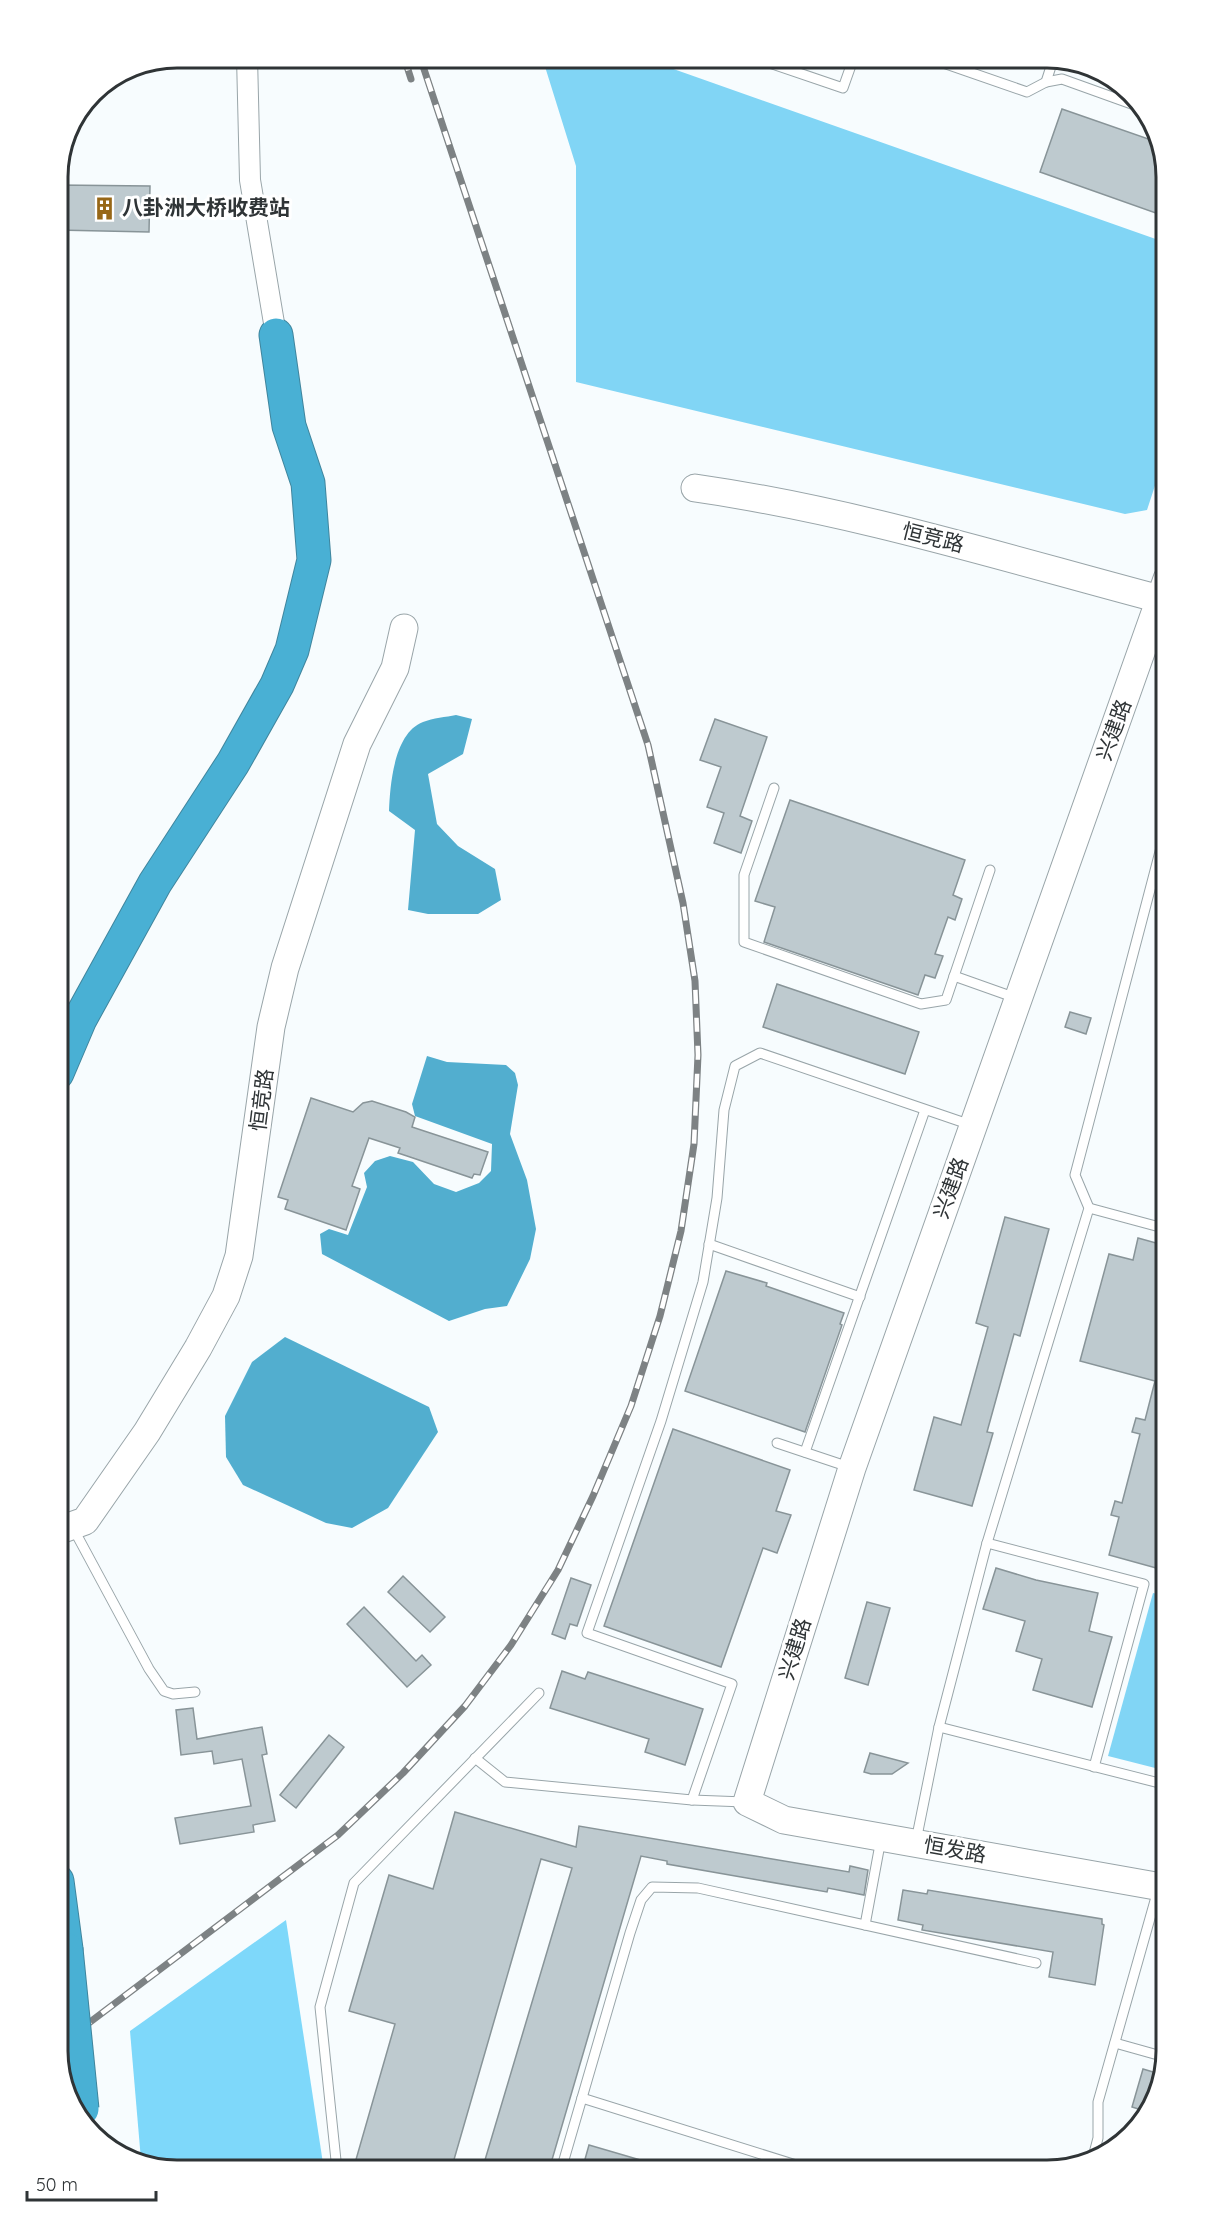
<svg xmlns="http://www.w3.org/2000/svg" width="1224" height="2227" viewBox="0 0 1224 2227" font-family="Quicksand,'Noto Sans SC',sans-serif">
  <rect width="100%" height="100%" fill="#f7fcfe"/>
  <!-- green -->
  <g fill="#81d5f5">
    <path d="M542 57H649L648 60 1167 243V449L1147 510 1125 514 576 382V166Z"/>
    <path d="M1153 1593 1167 1596V1771L1108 1756Z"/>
  </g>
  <!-- forest -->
  <path fill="#7ed8fa" d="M286 1920 324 2170H169L141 2160 130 2031Z"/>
  <!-- water -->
  <g fill="#52aecf">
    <path d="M456 715 472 719 463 754 428 774 437 824 458 846 495 869 501 900 478 914H428L408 910 415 830 389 811C390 785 394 733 423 722 433 718 446 717 456 715Z"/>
    <path d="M427 1056 447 1062 506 1065 515 1073 518 1085 510 1134 527 1180 536 1229 530 1259 507 1306 485 1309 449 1321 322 1254 320 1234 329 1229 348 1235 367 1187 364 1173 375 1161 390 1156 413 1162 434 1184 456 1192 479 1183 491 1171 492 1144 415 1116 412 1104Z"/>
    <path d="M285 1337 429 1407 438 1432 388 1508 352 1528 326 1523 243 1485 226 1457 225 1416 252 1362Z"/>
  </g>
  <!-- building -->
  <g fill="#becacf" stroke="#889498" stroke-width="1.5">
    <path d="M1062 109 1160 143 1167 176V217L1040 172Z"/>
    <path d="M57 185 150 186 149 232 57 230Z"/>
    <path d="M715 719 767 737 740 816 752 821 741 853 714 843 724 813 707 807 721 767 700 760Z"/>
    <path d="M790 800 965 860 953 895 962 899 955 920 948 917 935 954 943 956 935 978 925 975 918 995 764 942 775 907 755 901Z"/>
    <path d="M777 984 919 1032 905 1074 763 1027Z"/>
    <path d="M1070 1012 1091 1018 1086 1034 1065 1027Z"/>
    <path d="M311 1098 353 1112 363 1103 372 1101 406 1112 415 1117 412 1127 488 1152 480 1175 474 1174 472 1178 410 1157 398 1153 400 1148 369 1138 352 1186 360 1189 346 1230 285 1209 288 1200 278 1197Z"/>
    <path d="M1005 1217 1049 1229 1020 1336 1014 1334 987 1432 993 1433 972 1506 914 1490 934 1417 961 1425 988 1327 976 1323Z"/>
    <path d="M1138 1238 1167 1246V1571L1109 1555 1119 1517 1111 1515 1115 1501 1122 1503 1140 1434 1132 1432 1136 1418 1145 1420 1155 1381 1080 1361 1109 1254 1133 1260Z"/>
    <path d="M726 1271 767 1283 766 1286 844 1313 840 1324 842 1325 805 1432 685 1391Z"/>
    <path d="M673 1429 790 1470 776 1511 791 1515 777 1553 763 1548 721 1667 604 1626Z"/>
    <path d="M996 1568 1036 1580 1098 1593 1089 1631 1112 1637 1092 1707 1033 1690 1042 1659 1016 1651 1025 1621 983 1609Z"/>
    <path d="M403 1576 445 1617 430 1632 388 1592Z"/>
    <path d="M571 1578 591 1585 577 1626 570 1624 565 1639 552 1634Z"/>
    <path d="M867 1602 890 1608 868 1685 845 1678Z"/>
    <path d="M364 1607 416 1661 422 1655 431 1665 407 1687 347 1624Z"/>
    <path d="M562 1671 585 1679 588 1672 703 1709 685 1765 645 1752 649 1739 550 1708Z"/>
    <path d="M193 1708 197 1739 262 1727 267 1754 262 1755 275 1821 253 1825 254 1832 180 1844 175 1818 251 1806 242 1759 214 1764 212 1751 181 1755 176 1710Z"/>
    <path d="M329 1735 344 1747 296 1808 280 1795Z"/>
    <path d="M870 1753 908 1763 892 1774H871L864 1772Z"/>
    <path d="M455 1812 576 1847 579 1826 849 1872 850 1866 868 1870 864 1895 828 1888 827 1892 667 1864V1861L641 1856 549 2170H482L572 1868 541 1859 451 2170H353L395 2024 349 2011 389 1875 433 1889Z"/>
    <path d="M903 1890 927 1894 928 1890 1102 1919V1924L1104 1925 1095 1985 1049 1977 1053 1952 922 1930 923 1925 898 1920Z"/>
    <path d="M1143 2069 1160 2074 1148 2112 1132 2107Z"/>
    <path d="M589 2145 661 2166 660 2170H582Z"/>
  </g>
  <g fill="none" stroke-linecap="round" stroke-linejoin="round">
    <defs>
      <g id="lane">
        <path d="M752 57 843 88 854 57"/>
        <path d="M926 57 1027 92 1046 82 1062 79 1140 107"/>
        <path d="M1046 82 1054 57"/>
        <path d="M774 788 744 875V942L921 1004 946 1000 990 870"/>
        <path d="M954 976 1016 998"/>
        <path d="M1089 1208 1167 1229"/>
        <path d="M709 1244 860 1297"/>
        <path d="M777 1443 849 1467"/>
        <path d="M805 1452 925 1110"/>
        <path d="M73 1528 149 1669 164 1691 173 1694 195 1692"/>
        <path d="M987 1543 1144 1584 1094 1767"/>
        <path d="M939 1727 1167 1785"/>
        <path d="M475 1758 505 1782 692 1800 745 1802"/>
        <path d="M692 1800 732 1684 587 1633 661 1421 703 1282 717 1198 724 1110 735 1066 760 1053 971 1125"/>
        <path d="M916 1841 939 1727 987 1543 1089 1208 1075 1175 1167 825"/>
        <path d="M865 1925 881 1839"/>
        <path d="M1115 2043 1165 2057"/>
        <path d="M582 2098 812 2170"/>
        <path d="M1092 2161 1098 2138V2102L1158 1890"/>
        <path d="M337 2170 320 2007 354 1883 539 1693"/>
        <path d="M561 2170 630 1933 641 1900 652 1887 698 1888 1036 1963"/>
      </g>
      <path id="street" d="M247 57 250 180 276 335"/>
      <g id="secondary">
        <path d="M695 488C856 511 1011 560 1167 601"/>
        <path d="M57 1531 85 1521 147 1432 198 1348 226 1296 239 1256 271 1027 285 968 357 744 395 668 404 628"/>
        <path d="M1167 1888 784 1820 747 1802 852 1468 1167 579"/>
      </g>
      <g id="highway">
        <path d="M57 1073 80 1019 155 883 233 763 277 685 292 650 314 560 308 483 289 426 276 335"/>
        <path d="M57 1881 66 1949"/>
      </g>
    </defs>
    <!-- lane casing -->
    <use href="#lane" stroke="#99a5a9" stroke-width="11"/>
    <!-- street casing -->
    <use href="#street" stroke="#99a5a9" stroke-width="22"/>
    <!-- secondary casing -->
    <use href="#secondary" stroke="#99a5a9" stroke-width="29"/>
    <!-- highway casing -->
    <use href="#highway" stroke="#40859d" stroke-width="35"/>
    <!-- path -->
    <path stroke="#adb2b4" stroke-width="3" stroke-dasharray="1.5 4.5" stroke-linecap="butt" d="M1157 1587 1167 1590"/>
    <!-- lane -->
    <use href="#lane" stroke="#fff" stroke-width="9"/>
    <!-- street -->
    <use href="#street" stroke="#fff" stroke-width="20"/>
    <!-- secondary -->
    <use href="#secondary" stroke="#fff" stroke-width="27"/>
    <!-- highway -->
    <use href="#highway" stroke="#49b0d4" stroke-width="33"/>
    <defs>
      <g id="rail">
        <path d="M404 57 411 79"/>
        <path d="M57 2047 338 1835 403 1773 465 1706 511 1645 558 1570 593 1496 631 1406 660 1316 681 1231 694 1144 698 1055 695 981 683 903 648 745 420 57"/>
      </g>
    </defs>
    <!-- rail casing -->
    <use href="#rail" stroke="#7d8284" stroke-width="7"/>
    <!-- rail -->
    <use href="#rail" stroke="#fff" stroke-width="4.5" stroke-dasharray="14" stroke-linecap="butt"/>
    <defs>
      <path id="highway-bridge" d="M66 1949 82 2109"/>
    </defs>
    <!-- highway-bridge casing -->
    <use href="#highway-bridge" stroke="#40859d" stroke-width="35" stroke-linecap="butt"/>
    <!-- highway-bridge -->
    <use href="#highway-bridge" stroke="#49b0d4" stroke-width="33"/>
  </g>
  <!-- icons -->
  <defs>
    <symbol id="building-bare" viewBox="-9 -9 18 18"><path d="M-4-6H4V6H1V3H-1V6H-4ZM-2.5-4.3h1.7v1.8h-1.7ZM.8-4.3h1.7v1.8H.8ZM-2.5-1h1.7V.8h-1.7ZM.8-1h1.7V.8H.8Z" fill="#976717" stroke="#fff" stroke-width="2.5" paint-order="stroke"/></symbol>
  </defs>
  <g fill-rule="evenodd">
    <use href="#building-bare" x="88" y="192" width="33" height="33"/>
  </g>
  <g text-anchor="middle" stroke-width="6" stroke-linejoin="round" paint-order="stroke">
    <!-- poi labels -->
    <g font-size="21" font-weight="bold" fill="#2f3436" stroke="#fff" text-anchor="start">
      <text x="122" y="215">八卦洲大桥收费站</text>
    </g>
    <!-- street labels -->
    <g font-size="21" fill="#2f3436" stroke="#fff">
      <text transform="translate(933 538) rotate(14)" y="7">恒竞路</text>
      <text transform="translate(1114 730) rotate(-70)" y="7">兴建路</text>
      <text transform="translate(262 1100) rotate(-83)" y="7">恒竞路</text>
      <text transform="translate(951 1188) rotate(-70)" y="7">兴建路</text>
      <text transform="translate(795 1649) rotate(-73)" y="7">兴建路</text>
      <text transform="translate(955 1850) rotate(10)" y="7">恒发路</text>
    </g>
  </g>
  <!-- crop -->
  <path d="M0 0H1224V2227H0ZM177 68H1047A109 109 0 0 1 1156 177V2051A109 109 0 0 1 1047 2160H177A109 109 0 0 1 68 2051V177A109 109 0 0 1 177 68Z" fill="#fff" fill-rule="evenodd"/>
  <path fill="none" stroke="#2f3436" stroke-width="3" d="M177 68H1047A109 109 0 0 1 1156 177V2051A109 109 0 0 1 1047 2160H177A109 109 0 0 1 68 2051V177A109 109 0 0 1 177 68Z"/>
  <!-- scale -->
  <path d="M27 2191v9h129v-9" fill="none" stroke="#2f3436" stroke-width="3"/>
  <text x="36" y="2191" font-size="18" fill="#2f3436" stroke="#ffffff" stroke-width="4.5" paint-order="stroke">50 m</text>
</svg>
